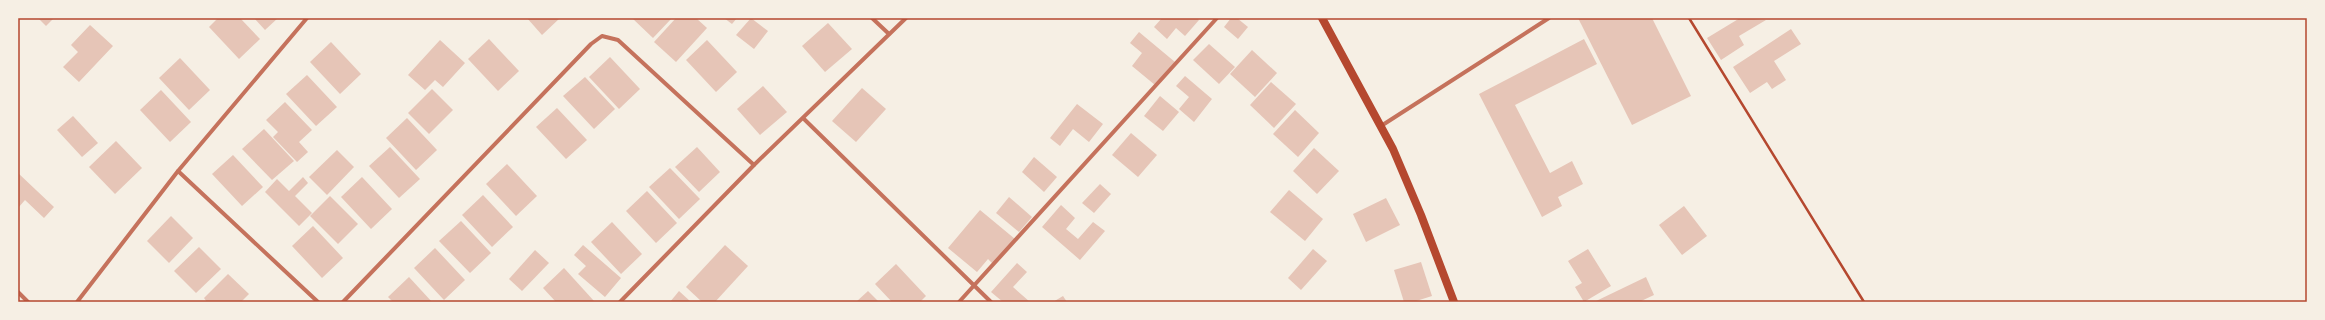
<svg xmlns="http://www.w3.org/2000/svg" width="2325" height="320" viewBox="0 0 2325 320" font-family="Lato,sans-serif">
  <rect width="100%" height="100%" fill="#f6efe4"/>
  <!-- building -->
  <g fill="#e6c5b7">
    <path d="M38 18H54L46 26Z"/>
    <path d="M218 18H240L260 39 239 59 209 27Z"/>
    <path d="M254 18H278L265 30Z"/>
    <path d="M527 18H560L542 35Z"/>
    <path d="M632 18H672L653 38Z"/>
    <path d="M676 18H696L707 28 676 62 654 42Z"/>
    <path d="M724 18H737L732 24Z"/>
    <path d="M751 18 768 31 754 49 736 35Z"/>
    <path d="M1162 18H1197L1199 20 1185 36 1176 28 1167 39 1154 27Z"/>
    <path d="M1231 18H1237L1248 27 1238 39 1224 27Z"/>
    <path d="M1578 18H1652L1691 96 1632 125Z"/>
    <path d="M1740 18 1766 20 1739 36 1744 45 1721 60 1707 38Z"/>
    <path d="M828 23 852 49 825 72 802 46Z"/>
    <path d="M90 25 113 46 79 82 63 67 78 52 71 45Z"/>
    <path d="M1791 29 1801 44 1774 61 1786 80 1772 89 1767 82 1750 93 1733 67Z"/>
    <path d="M1139 32 1175 62 1155 85 1132 66 1142 53 1130 43Z"/>
    <path d="M489 39 519 71 498 91 468 59Z"/>
    <path d="M1584 39 1597 64 1515 105 1550 173 1572 161 1583 184 1558 197 1562 206 1542 217 1479 94Z"/>
    <path d="M440 40 465 63 443 87 435 80 425 90 408 75Z"/>
    <path d="M707 40 737 72 716 92 686 60Z"/>
    <path d="M331 42 361 74 340 94 310 62Z"/>
    <path d="M1209 44 1235 67 1219 84 1193 60Z"/>
    <path d="M1252 50 1277 73 1255 97 1230 74Z"/>
    <path d="M610 57 640 89 619 109 589 77Z"/>
    <path d="M180 58 210 90 189 110 159 78Z"/>
    <path d="M307 75 337 107 316 126 286 94Z"/>
    <path d="M1185 76 1212 99 1194 122 1179 109 1189 97 1176 86Z"/>
    <path d="M585 77 615 109 594 129 563 96Z"/>
    <path d="M1271 82 1296 104 1274 128 1250 105Z"/>
    <path d="M763 86 787 112 760 135 737 109Z"/>
    <path d="M862 88 886 109 856 142 832 121Z"/>
    <path d="M432 89 453 110 429 134 408 113Z"/>
    <path d="M161 90 191 122 170 142 140 110Z"/>
    <path d="M1160 96 1179 112 1163 131 1144 116Z"/>
    <path d="M285 102 312 130 299 142 308 152 297 162 273 137 278 132 266 120Z"/>
    <path d="M1077 104 1103 124 1089 142 1073 129 1060 146 1050 138Z"/>
    <path d="M557 108 587 140 566 159 536 127Z"/>
    <path d="M1295 110 1319 133 1298 157 1273 134Z"/>
    <path d="M73 116 98 143 82 157 57 130Z"/>
    <path d="M407 118 437 150 416 170 386 138Z"/>
    <path d="M264 129 294 161 272 180 242 149Z"/>
    <path d="M1131 133 1157 155 1138 177 1112 155Z"/>
    <path d="M116 141 142 168 115 194 89 167Z"/>
    <path d="M390 147 420 179 399 198 369 166Z"/>
    <path d="M697 147 720 172 699 192 675 167Z"/>
    <path d="M1314 148 1339 171 1317 194 1293 171Z"/>
    <path d="M337 150 354 167 327 195 309 177Z"/>
    <path d="M233 155 263 187 242 206 212 174Z"/>
    <path d="M1034 157 1057 177 1044 192 1022 172Z"/>
    <path d="M507 164 537 196 516 216 486 184Z"/>
    <path d="M670 168 700 199 679 219 649 187Z"/>
    <path d="M18 173 54 207 44 218 25 200 18 208Z"/>
    <path d="M303 177 308 183 295 196 312 213 299 226 265 192 277 179 289 191Z"/>
    <path d="M362 177 392 209 371 229 341 197Z"/>
    <path d="M1100 184 1111 194 1094 213 1082 203Z"/>
    <path d="M1289 190 1323 219 1305 241 1270 212Z"/>
    <path d="M647 191 677 223 656 243 626 211Z"/>
    <path d="M483 195 513 227 492 247 462 215Z"/>
    <path d="M330 196 358 224 338 244 310 216Z"/>
    <path d="M1009 197 1032 217 1019 232 996 213Z"/>
    <path d="M1386 198 1400 225 1366 242 1353 214Z"/>
    <path d="M1061 205 1075 218 1066 229 1078 239 1093 222 1105 231 1080 260 1042 227Z"/>
    <path d="M1684 206 1707 236 1682 255 1659 225Z"/>
    <path d="M980 210 1015 239 994 265 988 259 977 272 948 248Z"/>
    <path d="M171 216 193 238 169 263 147 241Z"/>
    <path d="M461 221 491 253 470 273 439 241Z"/>
    <path d="M612 222 642 254 621 274 591 242Z"/>
    <path d="M313 226 343 258 322 278 292 246Z"/>
    <path d="M583 245 621 278 605 297 578 274 586 266 574 255Z"/>
    <path d="M725 245 748 266 715 302H702L686 287Z"/>
    <path d="M199 247 221 269 196 293 174 271Z"/>
    <path d="M435 248 465 280 444 300 414 268Z"/>
    <path d="M1313 249 1327 261 1301 290 1288 278Z"/>
    <path d="M1588 249 1611 286 1584 302 1575 287 1582 283 1568 261Z"/>
    <path d="M535 250 549 263 522 291 509 279Z"/>
    <path d="M1421 262 1432 296 1413 302H1404L1394 270Z"/>
    <path d="M1017 263 1027 272 1013 287 1030 302H1003L991 292Z"/>
    <path d="M896 264 926 296 920 302H892L875 284Z"/>
    <path d="M564 268 594 301 592 302H556L543 288Z"/>
    <path d="M228 274 249 294 241 302H207L204 298Z"/>
    <path d="M409 277 432 302H393L388 297Z"/>
    <path d="M1646 277 1654 295 1639 302H1594Z"/>
    <path d="M679 291 691 302H670Z"/>
    <path d="M868 291 879 302H856Z"/>
    <path d="M1063 296 1067 302H1053Z"/>
  </g>
  <g fill="none" stroke-linecap="round" stroke-linejoin="round">
    <!-- path -->
    <path stroke="#b5482f" stroke-width="2.5" d="M1689 18 1864 302"/>
    <!-- minor -->
    <g stroke="#c5725c" stroke-width="4">
      <path d="M872 18 889 34"/>
      <path d="M804 119 991 302"/>
      <path d="M1381 126 1549 18"/>
      <path d="M178 171 318 302"/>
      <path d="M18 292 28 302"/>
      <path d="M77 302 178 171 307 18"/>
      <path d="M343 302 591 44 602 36 618 40 754 165"/>
      <path d="M620 302 754 165 906 18"/>
      <path d="M959 302 1217 18"/>
    </g>
    <!-- secondary -->
    <path stroke="#b5482f" stroke-width="8" d="M1322 18 1393 149 1421 215 1454 302"/>
  </g>
  <!-- border -->
  <rect width="2325" height="320" fill="none" stroke="#f6efe4" stroke-width="38"/>
  <rect x="19" y="19" width="2287" height="282" fill="none" stroke="#b5482f" stroke-width="1.5"/>
</svg>
